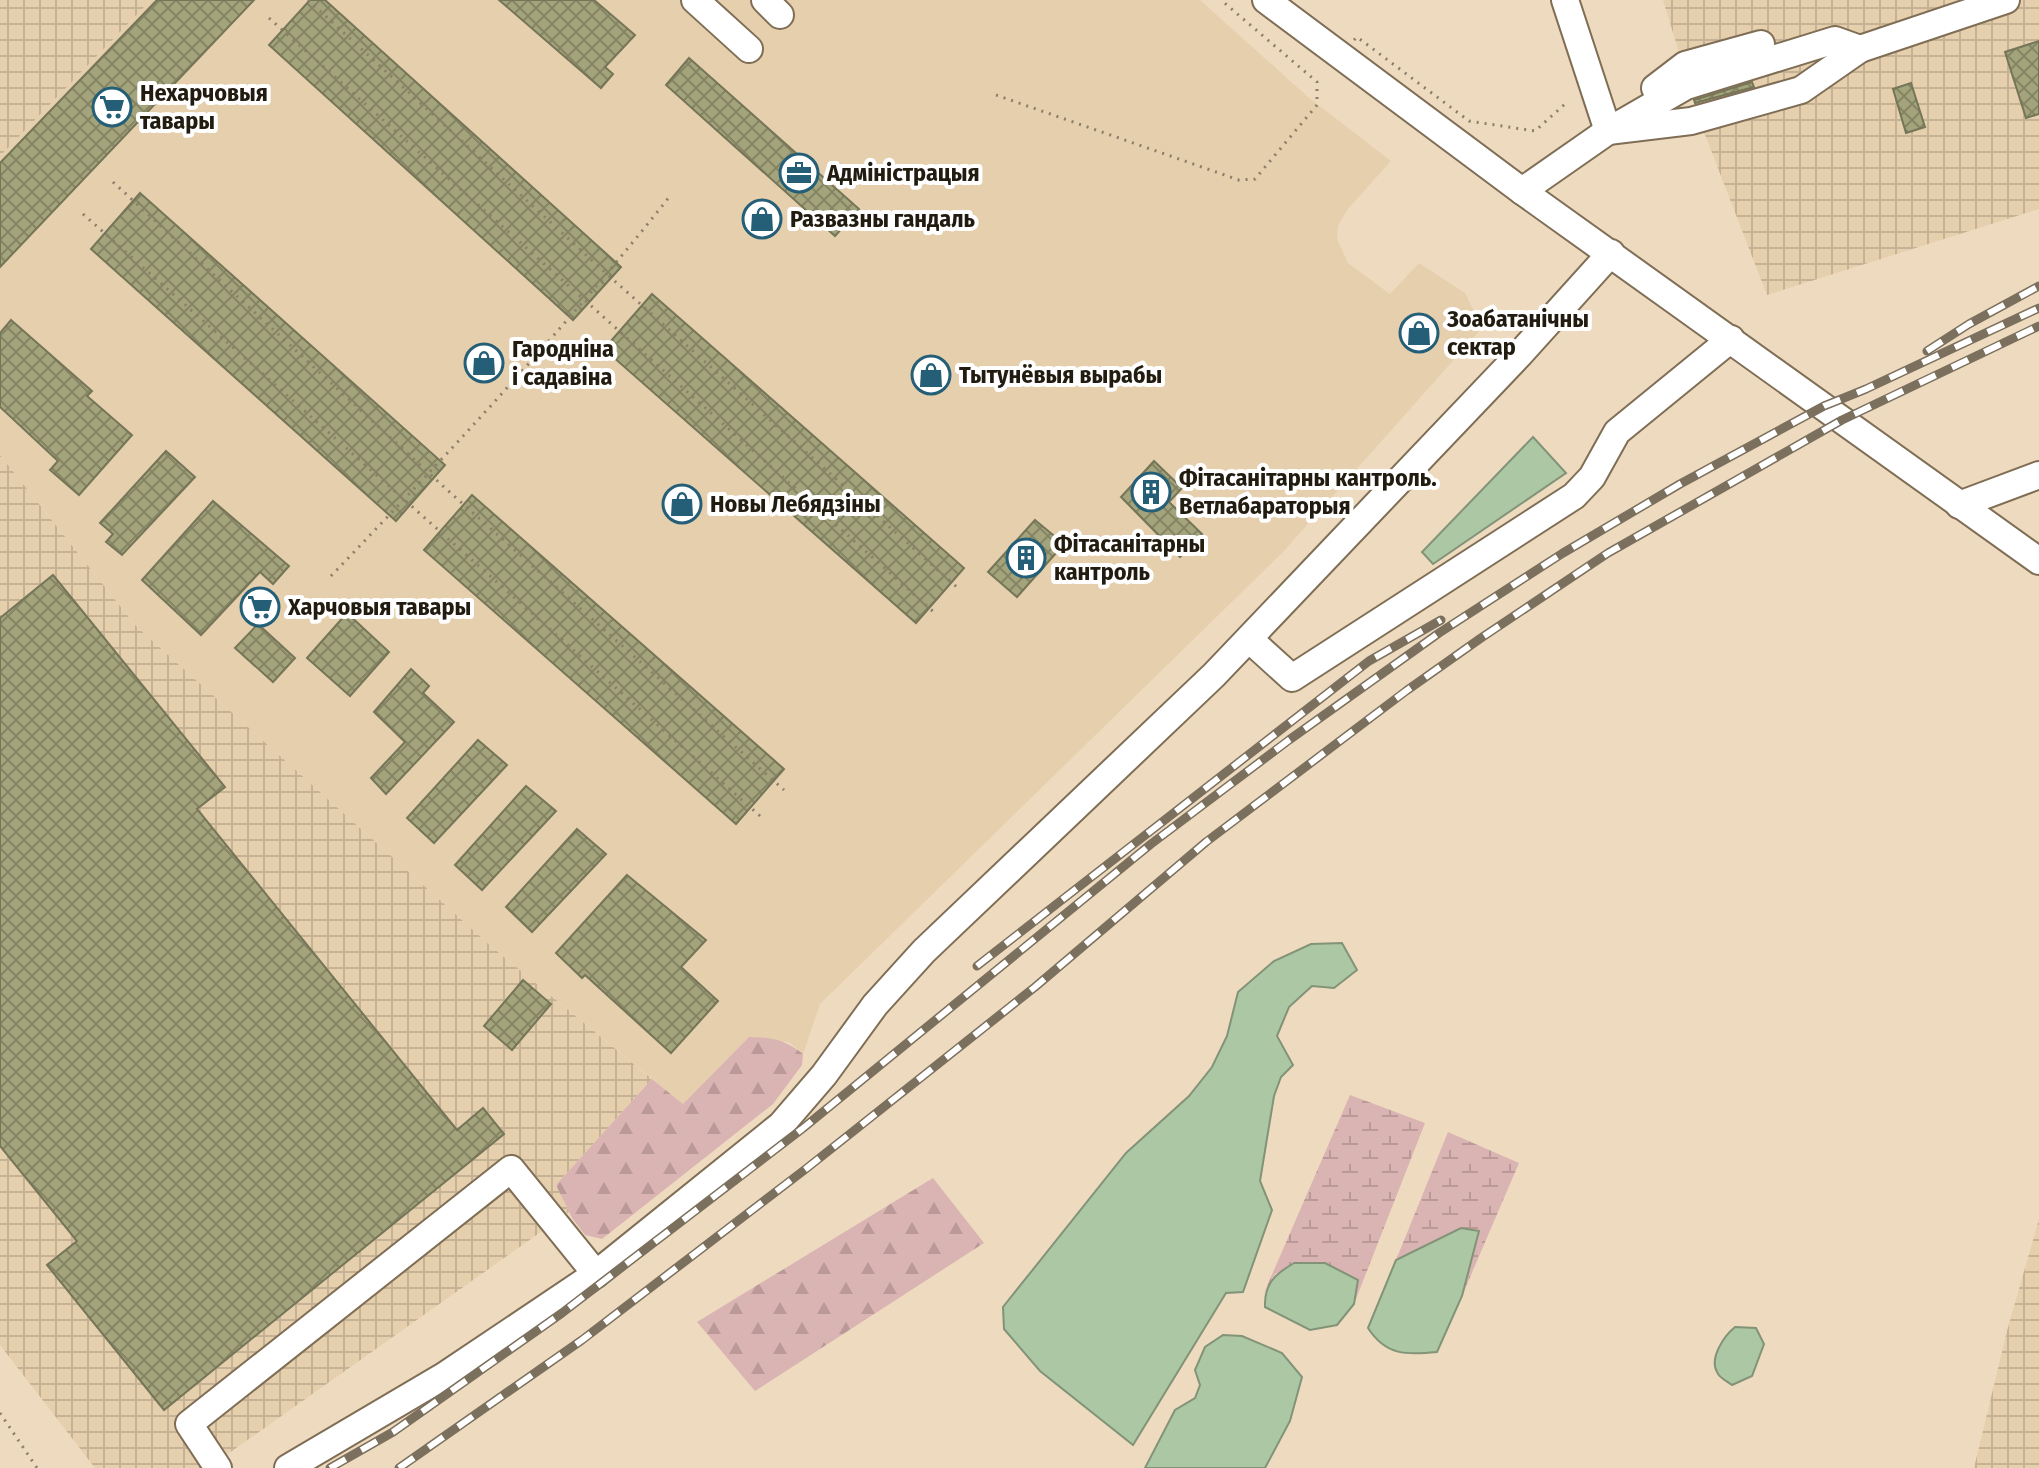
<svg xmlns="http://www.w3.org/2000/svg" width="2039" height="1468" viewBox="0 0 2039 1468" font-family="'Fira Sans Condensed',sans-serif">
  <defs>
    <pattern id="industrial-grid" width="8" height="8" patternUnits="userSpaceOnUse" patternTransform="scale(2)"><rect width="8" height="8" fill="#e6cfad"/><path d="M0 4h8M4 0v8" fill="none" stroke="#c5b194"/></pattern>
    <pattern id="forest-firs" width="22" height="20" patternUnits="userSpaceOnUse" patternTransform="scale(2)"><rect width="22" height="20" fill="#dab3b3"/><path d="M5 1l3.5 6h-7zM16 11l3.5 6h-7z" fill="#b99"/></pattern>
    <pattern id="wetland-marsh" width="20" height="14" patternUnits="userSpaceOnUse" patternTransform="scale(2)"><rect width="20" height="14" fill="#dab3b3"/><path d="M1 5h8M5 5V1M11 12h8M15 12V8" fill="none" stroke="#b99"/></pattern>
    <pattern id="building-cross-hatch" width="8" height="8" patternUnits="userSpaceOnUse" patternTransform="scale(2)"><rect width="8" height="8" fill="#a4a47c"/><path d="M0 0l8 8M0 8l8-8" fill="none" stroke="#858564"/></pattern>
  </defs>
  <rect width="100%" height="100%" fill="#eedbbf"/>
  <!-- built -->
  <path fill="#e6cfad" d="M151 0H1200L1308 97 1391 161 1347 210 1338 226 1337 239 1348 263 1390 294 1419 263 1465 293 1482 328 1283 552 820 1004 803 1054 789 1042 749 1037 683 1104 493 948 136 626 0 455V156Z"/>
  <!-- industrial -->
  <g fill="url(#industrial-grid)">
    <path d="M0 0H151L0 156Z"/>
    <path d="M1663 0H2039V209L1767 295 1702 127Z"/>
    <path d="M0 455 136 626 493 948 652 1079 556 1185 569 1212 208 1468H95L0 1345Z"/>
    <path d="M2039 1219V1468H1974L2007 1331Z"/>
  </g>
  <!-- forest -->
  <g fill="url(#forest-firs)">
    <path d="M749 1037C771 1037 786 1040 803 1054L802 1065 773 1104 602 1239 585 1235 572 1218 556 1185 652 1079 683 1104Z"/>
    <path d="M933 1178 984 1243 755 1391 697 1322Z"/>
  </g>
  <!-- wetland -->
  <g fill="url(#wetland-marsh)">
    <path d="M1350 1095 1425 1123 1354 1304 1357 1280 1276 1273 1264 1293Z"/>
    <path d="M1448 1132 1519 1163 1462 1296 1479 1231 1461 1228 1396 1260Z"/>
  </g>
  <!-- water -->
  <g fill="#acc7a4" stroke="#829378" stroke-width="2">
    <path d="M1533 437 1566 473 1433 564 1422 552Z"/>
    <path d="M1342 943 1357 970 1334 988 1312 986 1289 1007 1277 1036 1293 1065 1281 1077 1274 1096 1260 1181 1272 1210 1243 1292 1226 1293 1133 1445 1040 1371 1004 1329 1003 1307 1126 1153 1189 1096 1212 1067 1227 1036 1238 992 1274 961 1311 944Z"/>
    <path d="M1461 1228 1479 1231 1462 1296 1437 1352C1407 1355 1386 1356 1368 1328L1396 1260Z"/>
    <path d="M1294 1263H1325L1358 1280 1354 1304 1337 1325 1310 1330 1265 1307C1264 1284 1275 1274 1294 1263Z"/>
    <path d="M1735 1327 1756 1328 1764 1344 1752 1376 1732 1385C1727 1381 1719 1378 1717 1372 1709 1358 1724 1336 1735 1327Z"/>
    <path d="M1223 1335 1242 1336 1282 1353 1302 1377 1290 1421 1265 1468H1145L1175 1410 1195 1398 1200 1385 1195 1370 1205 1347Z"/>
  </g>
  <!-- building -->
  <g fill="url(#building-cross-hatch)" stroke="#757558" stroke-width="2">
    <path d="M157 0H254L0 267V163Z"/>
    <path d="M310 0H325L621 267 573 320 269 45Z"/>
    <path d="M499 0H594L635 35 605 67 613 74 601 88Z"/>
    <path d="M2039 41V114L2026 118 2005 52Z"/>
    <path d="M689 58 859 209 835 236 666 85Z"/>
    <path d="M1752 82 1754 87 1695 103 1694 100Z"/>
    <path d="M1911 83 1925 127 1906 133 1893 89Z"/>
    <path d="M140 193 445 465 396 521 91 249Z"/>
    <path d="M652 294 964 568 916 623 604 349Z"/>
    <path d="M11 320 92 391 87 396 132 435 79 495 50 470 58 461 0 407V333Z"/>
    <path d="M166 451 195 477 122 555 106 542 113 534 100 523Z"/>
    <path d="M1154 461 1182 488 1169 502 1202 534 1180 557 1121 497Z"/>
    <path d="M472 495 784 769 736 824 424 550Z"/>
    <path d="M213 501 289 566 273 584 260 572 201 635 142 580Z"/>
    <path d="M1035 520 1064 544 1017 597 988 572Z"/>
    <path d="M53 575 225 787 197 809 457 1130 483 1108 504 1134 164 1410 47 1265 77 1241 0 1146V618Z"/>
    <path d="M347 613 389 652 350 696 307 658Z"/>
    <path d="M258 624 295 658 273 682 235 648Z"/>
    <path d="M411 669 429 686 423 693 454 722 386 794 371 778 405 742 374 712Z"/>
    <path d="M478 740 507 765 434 843 407 818Z"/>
    <path d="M526 786 556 811 482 890 455 865Z"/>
    <path d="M577 829 606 854 532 932 506 907Z"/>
    <path d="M627 875 706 940 681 967 718 1001 671 1053 585 975 582 978 556 953Z"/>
    <path d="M523 980 551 1004 512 1050 484 1026Z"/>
  </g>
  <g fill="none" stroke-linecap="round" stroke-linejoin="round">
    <defs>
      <g id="minor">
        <path d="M695 0 749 49"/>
        <path d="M765 0 780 15"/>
        <path d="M1266 0 1522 191 2039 561"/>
        <path d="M1565 0 1608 131 1691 121 1801 90 1860 49"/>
        <path d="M1655 88 1685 65 1761 44"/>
        <path d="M1522 191 1608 131 1686 86 1835 40 1860 49 2006 0"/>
        <path d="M1959 505 2039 475"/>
        <path d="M1249 639 1292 678 1574 496 1592 477 1617 432 1731 339"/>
        <path d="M218 1468 189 1424 511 1169 596 1274"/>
        <path d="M288 1468 444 1376 596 1274 781 1125 824 1075 875 1005 924 951 1214 675 1519 355 1611 253"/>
      </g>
    </defs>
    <!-- minor casing -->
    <use href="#minor" stroke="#7f6e55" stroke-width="30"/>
    <!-- path -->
    <g stroke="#8b7e6a" stroke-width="3" stroke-dasharray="2 6" stroke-linecap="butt">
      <path d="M308 0 608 275 959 589"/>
      <path d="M269 18 937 615"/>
      <path d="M1354 40 1357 37 1469 121 1535 131 1565 104"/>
      <path d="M996 95 1239 180 1255 179 1317 105V82L1221 0"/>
      <path d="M113 182 444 487 784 790"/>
      <path d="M83 214 760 816"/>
      <path d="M331 576C448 454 565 329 670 196"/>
      <path d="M0 1413 37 1468"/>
    </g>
    <!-- minor -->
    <use href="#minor" stroke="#fff" stroke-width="26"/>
    <defs>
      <g id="rail">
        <path d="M1927 351 1969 324 2039 286"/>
        <path d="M977 966 1369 661 1441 620"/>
        <path d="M330 1468 393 1432 562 1313 802 1129 1151 844 1289 740 1439 633 1563 553 1680 484 1824 406 1866 389 2039 308"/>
        <path d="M399 1468 582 1340 807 1168 1035 987 1206 842 1406 691 1481 638 1608 553 1842 420 2039 326"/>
      </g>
    </defs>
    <!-- rail casing -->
    <use href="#rail" stroke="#7b6f5d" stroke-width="9"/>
    <!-- rail -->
    <use href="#rail" stroke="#fff" stroke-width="6" stroke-dasharray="18" stroke-linecap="butt"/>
  </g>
  <!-- icons -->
  <defs>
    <symbol id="supermarket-ring" viewBox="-11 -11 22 22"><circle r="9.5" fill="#fff" stroke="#245e77" stroke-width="1.5"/><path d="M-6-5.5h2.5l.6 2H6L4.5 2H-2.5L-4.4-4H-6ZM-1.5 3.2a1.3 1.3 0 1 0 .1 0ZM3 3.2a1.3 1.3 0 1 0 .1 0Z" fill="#245e77"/></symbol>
    <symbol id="office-ring" viewBox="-11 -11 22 22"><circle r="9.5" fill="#fff" stroke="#245e77" stroke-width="1.5"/><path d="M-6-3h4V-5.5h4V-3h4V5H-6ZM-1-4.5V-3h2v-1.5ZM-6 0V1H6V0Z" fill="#245e77"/></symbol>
    <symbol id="shop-ring" viewBox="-11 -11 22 22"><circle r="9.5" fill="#fff" stroke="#245e77" stroke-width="1.5"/><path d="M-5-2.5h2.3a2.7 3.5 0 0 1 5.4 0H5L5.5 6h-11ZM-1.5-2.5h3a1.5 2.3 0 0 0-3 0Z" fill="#245e77"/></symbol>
    <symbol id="building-ring" viewBox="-11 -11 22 22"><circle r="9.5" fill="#fff" stroke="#245e77" stroke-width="1.5"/><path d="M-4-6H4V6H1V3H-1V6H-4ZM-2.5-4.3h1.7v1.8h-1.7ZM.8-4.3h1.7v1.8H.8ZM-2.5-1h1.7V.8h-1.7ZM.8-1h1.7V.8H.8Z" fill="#245e77"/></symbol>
  </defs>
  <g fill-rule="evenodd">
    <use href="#supermarket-ring" x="90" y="85" width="44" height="44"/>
    <use href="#office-ring" x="777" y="151" width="44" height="44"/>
    <use href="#shop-ring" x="740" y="197" width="44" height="44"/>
    <use href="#shop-ring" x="1397" y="311" width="44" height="44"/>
    <use href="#shop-ring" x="462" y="341" width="44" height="44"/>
    <use href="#shop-ring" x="909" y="353" width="44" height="44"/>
    <use href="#building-ring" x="1129" y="470" width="44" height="44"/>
    <use href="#shop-ring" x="660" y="482" width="44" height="44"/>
    <use href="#building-ring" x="1004" y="536" width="44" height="44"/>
    <use href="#supermarket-ring" x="238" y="585" width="44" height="44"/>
  </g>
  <g text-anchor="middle" stroke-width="8" stroke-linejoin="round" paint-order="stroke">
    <!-- poi labels -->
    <g font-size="24" font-weight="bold" fill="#211b10" stroke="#fff" text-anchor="start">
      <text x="140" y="101">Нехарчовыя<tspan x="140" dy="28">тавары</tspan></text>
      <text x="827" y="181">Адміністрацыя</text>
      <text x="790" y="227">Развазны гандаль</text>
      <text x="1447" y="327">Зоабатанічны<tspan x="1447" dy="28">сектар</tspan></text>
      <text x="512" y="357">Гародніна<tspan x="512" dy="28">і садавіна</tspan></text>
      <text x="959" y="383">Тытунёвыя вырабы</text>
      <text x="1179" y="486">Фітасанітарны кантроль.<tspan x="1179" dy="28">Ветлабараторыя</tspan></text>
      <text x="710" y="512">Новы Лебядзіны</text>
      <text x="1054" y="552">Фітасанітарны<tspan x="1054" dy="28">кантроль</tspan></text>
      <text x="288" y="615">Харчовыя тавары</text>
    </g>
  </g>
</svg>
